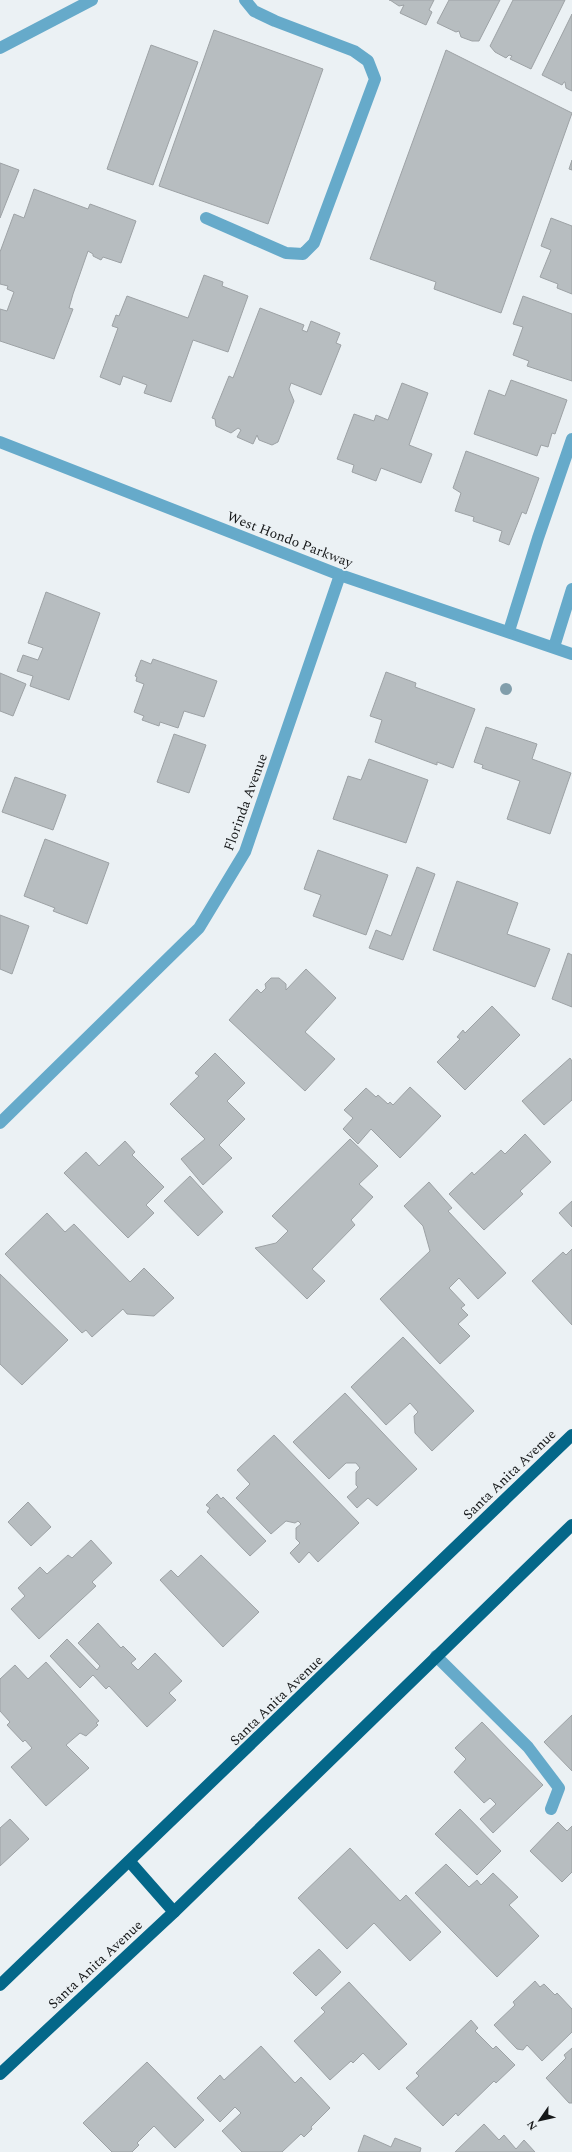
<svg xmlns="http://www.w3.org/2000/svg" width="572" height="2152" viewBox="0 0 572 2152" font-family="Spectral,serif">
  <rect width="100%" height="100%" fill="#ebf1f4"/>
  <!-- building -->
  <g fill="#b7bdc0" stroke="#9da2a5">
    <path d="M390 0H389H434L429 10 432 12 426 25 400 13 404 5 399 6Z"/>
    <path d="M449 0H500L479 41H472L461 37 459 31 456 32 437 23Z"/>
    <path d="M513 0H565L531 69 510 59 512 56 509 55 506 58 495 52 490 46Z"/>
    <path d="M572 14V91L566 88 565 82H564L562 85 542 75Z"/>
    <path d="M214 30 323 69 268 224 159 186Z"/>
    <path d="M151 45 198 62 153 185 107 169Z"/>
    <path d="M446 50 572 113 501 313 434 289 436 282 370 259Z"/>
    <path d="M572 160V170L569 169Z"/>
    <path d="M0 163 19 170 0 218Z"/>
    <path d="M34 189 88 209 90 204 136 221 121 263 103 257 101 260 93 256V254L88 251 73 294 69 308 73 309 54 359 0 341V309L7 311 14 292 7 289 8 286 0 284V252L14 214 24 218Z"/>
    <path d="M551 218 572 226V294L557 288 558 284 540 277 551 250 541 246Z"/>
    <path d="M204 275 223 282 222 286 248 296 228 352 193 340 171 402 144 393 147 385 123 376 120 385 100 377 118 328 112 326 116 315 119 316 127 296 188 318Z"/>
    <path d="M523 296 572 314V381L527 366 529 361 513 355 523 327 513 324Z"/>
    <path d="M260 308 304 325 302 330 307 332 311 321 340 333 336 343 341 345 321 395 291 383 289 389 294 401 278 442 272 445 259 440 257 435 253 444 237 437 241 430 238 428 231 433 216 426 215 419 212 418 229 376 233 378Z"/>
    <path d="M511 380 567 400 555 434 552 433 548 447 541 445 537 456 474 434 489 390 505 396Z"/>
    <path d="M402 383 428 393 409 445 432 454 421 483 381 468 376 481 352 472 354 465 337 459 354 414 374 421 376 415 388 420Z"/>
    <path d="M466 451 539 478 526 514 522 512 509 545 499 541 502 531 473 521 474 517 455 511 461 493 453 488Z"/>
    <path d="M46 592 100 613 69 700 30 686 33 676 17 671 23 655 38 660 43 648 28 643Z"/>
    <path d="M153 659 217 681 204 717 184 711 178 728 160 722 159 726 142 720 144 716 134 712 144 684 136 681 137 677 135 676 141 660 151 664Z"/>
    <path d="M386 672 416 683 415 687 475 709 453 768 437 762V765L375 742 382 720 370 716Z"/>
    <path d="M0 673 26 684 13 716 0 711Z"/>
    <path d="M486 727 537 744 532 759 571 773 550 834 507 819 520 781 482 768 483 765 474 762Z"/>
    <path d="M174 734 206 745 189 793 157 782Z"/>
    <path d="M369 759 428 780 406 843 333 819 348 776 361 780Z"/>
    <path d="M15 777 66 795 53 830 2 812Z"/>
    <path d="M45 839 109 863 87 924 53 911 55 908 24 896Z"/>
    <path d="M318 850 388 875 366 935 313 916 321 895 304 889Z"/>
    <path d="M417 867 435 874 403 960 369 948 376 930 391 936Z"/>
    <path d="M457 881 518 903 507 934 550 949 535 987 433 950Z"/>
    <path d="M0 915 29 926 12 974 0 969Z"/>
    <path d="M568 953 572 955V1007L552 999Z"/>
    <path d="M306 969 336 998 305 1032 335 1059 305 1091 229 1020 257 989 261 993 266 988 265 984 271 978H279L286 984V990Z"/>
    <path d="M492 1006 520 1035 465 1090 437 1062 460 1039 457 1037 463 1030 465 1033Z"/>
    <path d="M215 1053 245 1083 227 1101 245 1119 219 1145 232 1158 203 1185 181 1159 205 1139 170 1104 199 1076 195 1073Z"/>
    <path d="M570 1058 572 1061V1100L544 1125 522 1101Z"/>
    <path d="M410 1087 441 1116 400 1158 371 1129 358 1144 343 1129 353 1118 344 1110 366 1088 376 1097 378 1095 388 1104 390 1102 393 1105Z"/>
    <path d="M525 1134 551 1162 520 1191 523 1194 484 1230 449 1194 472 1172 474 1175 501 1150 505 1154Z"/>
    <path d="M350 1139 378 1166 359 1184 373 1197 351 1220 355 1225 312 1269 325 1281 307 1299 255 1248 276 1243 288 1231 272 1216Z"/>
    <path d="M125 1141 135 1152 132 1155 164 1187 146 1205 154 1213 128 1238 64 1173 86 1152 99 1166Z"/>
    <path d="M190 1176 223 1212 198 1236 164 1201Z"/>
    <path d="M429 1182 452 1208 448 1211 506 1273 478 1299 459 1278 449 1288 465 1305 461 1308 468 1315 458 1324 470 1336 440 1364 380 1299 430 1251 423 1226 404 1206Z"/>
    <path d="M572 1201V1227L559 1213Z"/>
    <path d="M47 1213 65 1232 74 1224 130 1282 144 1268 174 1298 154 1316 127 1314 123 1309 92 1337 86 1330 82 1333 5 1254Z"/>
    <path d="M572 1249V1325L532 1281 563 1252 566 1255Z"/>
    <path d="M0 1274 68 1340 22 1385 0 1364Z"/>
    <path d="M403 1337 474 1411 432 1451 415 1433 414 1416 418 1412 410 1403 386 1425 351 1387Z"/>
    <path d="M345 1393 417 1469 377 1506 368 1498 357 1508 347 1497 358 1487 356 1485V1472L360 1468 356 1463H346L329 1479 293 1442Z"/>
    <path d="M274 1435 359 1523 318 1562 309 1552 299 1563 290 1553 300 1543 296 1539V1528L301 1524 298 1521 295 1523 286 1521 271 1534 236 1498 250 1484 237 1470Z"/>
    <path d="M217 1494 221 1499 223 1497 266 1541 250 1556 207 1512 210 1508 206 1505Z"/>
    <path d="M28 1502 51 1527 31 1546 8 1522Z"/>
    <path d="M91 1540 112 1563 92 1582 96 1586 39 1639 11 1609 25 1596 18 1588 40 1567 47 1574 68 1555 72 1558Z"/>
    <path d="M201 1555 259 1612 223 1647 160 1580 171 1570 178 1577Z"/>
    <path d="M98 1623 121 1648 123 1646 136 1659 131 1663 138 1670 155 1653 182 1681 169 1693 176 1700 147 1727 109 1686 106 1689 93 1675 80 1688 50 1656 67 1639 97 1670 100 1666 78 1643Z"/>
    <path d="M46 1662 99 1721 96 1723 98 1725 86 1736 80 1733 66 1745 89 1768 46 1806 11 1767 32 1748 25 1740 23 1742 7 1725 10 1722 0 1711V1679L15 1665 28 1679Z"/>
    <path d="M572 1715V1771L544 1742Z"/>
    <path d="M482 1722 543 1785 493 1833 480 1819 496 1804 490 1798 484 1803 454 1772 466 1759 455 1748Z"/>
    <path d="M460 1809 501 1851 477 1875 435 1834Z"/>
    <path d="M10 1819 29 1839 0 1866V1828Z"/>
    <path d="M558 1822 567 1831 572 1826V1872L562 1882 530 1851Z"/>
    <path d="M350 1848 400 1901 406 1895 441 1932 410 1961 374 1923 347 1949 298 1898Z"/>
    <path d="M446 1864 469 1887 477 1880 481 1885 493 1873 518 1897 509 1905 539 1936 497 1977 415 1893Z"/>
    <path d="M319 1949 341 1972 316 1996 293 1973Z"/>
    <path d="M535 1981 540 1987 544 1984 555 1995 557 1993 572 2009V2032L542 2061 527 2045 523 2050 517 2049 494 2025 515 2005 513 2002Z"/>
    <path d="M349 1982 407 2044 379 2070 363 2053 353 2063 351 2061 330 2080 294 2041 325 2012 321 2008Z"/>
    <path d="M471 2020 478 2028 475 2031 493 2049 496 2046 515 2065 496 2083 494 2081 458 2116 456 2113 443 2126 406 2088 419 2076 416 2073Z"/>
    <path d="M261 2046 295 2083 301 2077 330 2108 311 2127 312 2129 304 2137 301 2134 282 2152H242L222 2131 241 2113 235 2107 220 2122 197 2098 220 2075 224 2080Z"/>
    <path d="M572 2048V2103H569L546 2078 566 2058 564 2055Z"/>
    <path d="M147 2062 204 2120 175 2148 154 2126 137 2143 139 2145 132 2152H112L83 2123Z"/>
    <path d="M484 2124 499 2140 504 2135 516 2149 524 2140 535 2152H455Z"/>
    <path d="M364 2135 391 2147 395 2138 421 2148 420 2152H358Z"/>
  </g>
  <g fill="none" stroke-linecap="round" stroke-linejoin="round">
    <!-- minor -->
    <g stroke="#66aaca" stroke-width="12">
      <path d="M0 48 92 0"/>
      <path d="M206 218 286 253 303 254 314 243 375 79 368 61 354 51 275 21 254 11 245 0"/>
      <path d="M0 442 340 575 572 654"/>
      <path d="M509 631 538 538 572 439"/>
      <path d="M554 647 572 589"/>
      <path d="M0 1123 199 928 245 852 340 575"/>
      <path d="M436 1656 528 1747 559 1788 551 1809"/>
    </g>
    <!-- major -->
    <g stroke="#046789" stroke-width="12">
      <path d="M130 1862 174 1912"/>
      <path d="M0 1985 572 1435"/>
      <path d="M0 2074 174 1912 572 1525"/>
    </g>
  </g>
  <!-- trees -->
  <circle fill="#819eab" cx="506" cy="689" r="6"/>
  <g text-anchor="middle" stroke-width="4" stroke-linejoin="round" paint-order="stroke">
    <!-- street labels -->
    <g font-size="14" fill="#161819" stroke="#ebf1f4">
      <text transform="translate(290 539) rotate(21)" y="5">West Hondo Parkway</text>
      <text transform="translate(245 802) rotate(-70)" y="5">Florinda Avenue</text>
      <text transform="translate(509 1474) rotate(-44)" y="5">Santa Anita Avenue</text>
      <text transform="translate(276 1700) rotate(-44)" y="5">Santa Anita Avenue</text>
      <text transform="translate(95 1964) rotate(-43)" y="5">Santa Anita Avenue</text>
    </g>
  </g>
  <!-- north arrow -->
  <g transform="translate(540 2120) rotate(236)" stroke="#ebf1f4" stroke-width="3" paint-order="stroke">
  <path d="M0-3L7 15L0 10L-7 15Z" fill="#161819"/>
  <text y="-6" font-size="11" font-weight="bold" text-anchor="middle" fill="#161819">N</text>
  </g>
</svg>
